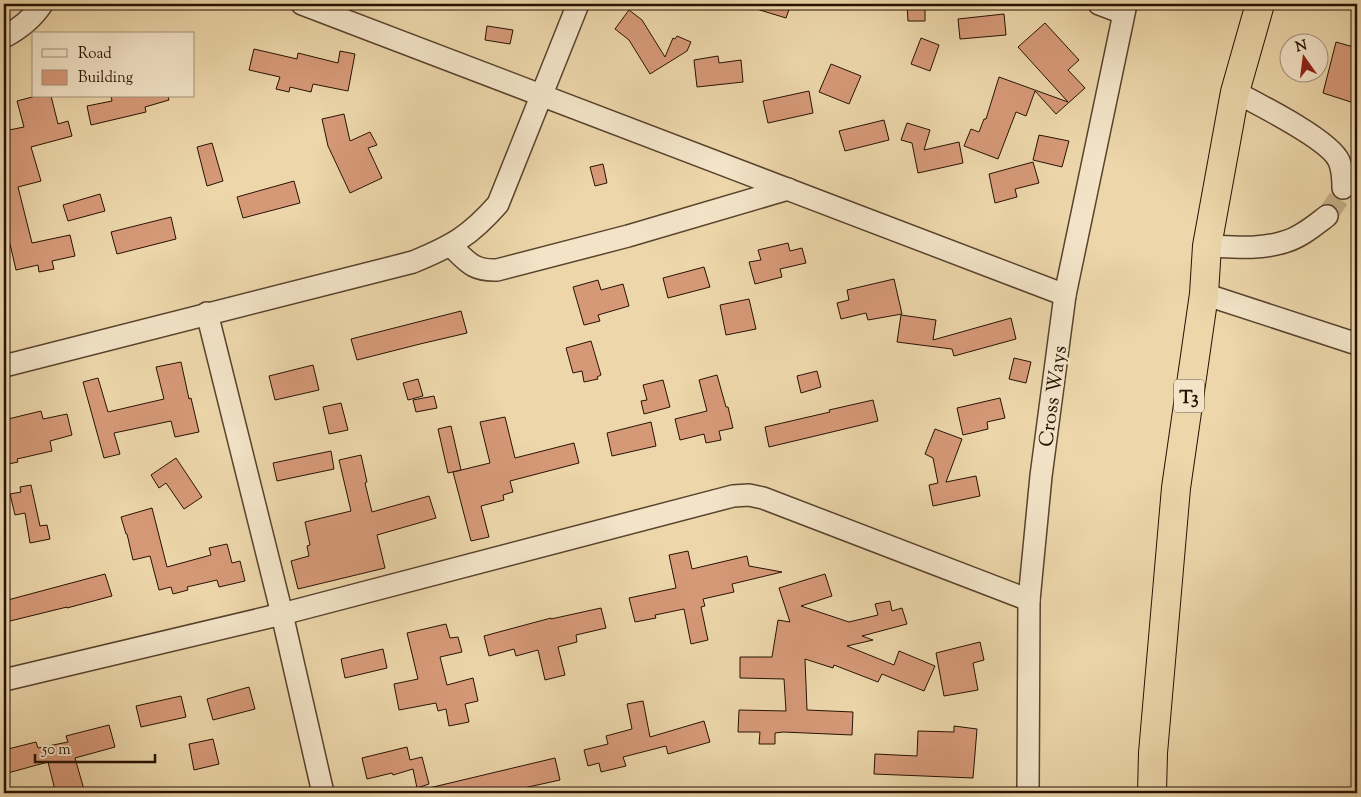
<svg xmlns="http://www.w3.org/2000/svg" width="1361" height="797" viewBox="0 0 1361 797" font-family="'Sorts Mill Goudy',serif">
  <rect width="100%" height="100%" fill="#ecd6aa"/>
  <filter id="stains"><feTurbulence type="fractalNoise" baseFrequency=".004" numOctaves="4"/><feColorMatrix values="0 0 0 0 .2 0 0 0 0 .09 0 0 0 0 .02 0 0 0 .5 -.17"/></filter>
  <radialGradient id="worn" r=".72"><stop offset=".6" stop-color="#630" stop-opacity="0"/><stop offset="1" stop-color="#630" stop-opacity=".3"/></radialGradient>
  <!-- building -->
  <g fill="#d69978" stroke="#271202">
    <path d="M751 4H791L786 18 750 7Z"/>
    <path d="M907 4H925V21H908Z"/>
    <path d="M629 10 642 20 665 57 673 38 675 39 677 36 691 42 687 51 650 74 629 40 615 29Z"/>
    <path d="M1004 14 1006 35 960 39 958 19Z"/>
    <path d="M1045 23 1079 60 1068 70 1085 88 1056 114 1035 91 1026 116 1016 112 998 159 964 146 971 129 979 132 984 119H986L999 77 1068 102 1018 47Z"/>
    <path d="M487 26 513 30 510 44 485 40Z"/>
    <path d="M921 38 939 45 930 71 911 64Z"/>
    <path d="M1336 42 1357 48V104L1323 93Z"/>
    <path d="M254 49 297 59 298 53 338 63 340 51 355 54 348 91 313 84 311 92 290 87 289 92 276 89 280 77 249 70Z"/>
    <path d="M718 56 719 63 741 60 743 82 697 87 694 60Z"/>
    <path d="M831 64 861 76 849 104 819 92Z"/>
    <path d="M809 91 813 113 768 123 763 101Z"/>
    <path d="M36 96H51L58 124 68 121 72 136 31 147 41 181 18 187 32 243 70 235 75 256 52 261 54 269 39 272 38 265 16 270 10 244 4 246V131L24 127 17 101Z"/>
    <path d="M111 96H168L169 100 145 107 146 112 91 125 87 106 112 101Z"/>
    <path d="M344 114 350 141 370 132 377 145 368 148 382 178 350 193 328 146 322 119Z"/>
    <path d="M884 120 889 140 845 151 839 131Z"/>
    <path d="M907 123 930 130 924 150 959 142 963 163 918 173 912 143 901 140Z"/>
    <path d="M1039 135 1069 141 1062 167 1033 160Z"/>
    <path d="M212 143 223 181 207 186 197 147Z"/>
    <path d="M1033 162 1039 183 1015 189 1017 197 995 203 989 174Z"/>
    <path d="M603 164 607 183 595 186 590 167Z"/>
    <path d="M294 181 300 203 243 218 237 197Z"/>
    <path d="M100 194 105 211 68 221 63 205Z"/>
    <path d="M171 217 176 239 117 254 111 232Z"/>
    <path d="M788 243 790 251 802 248 806 263 780 269 782 277 755 284 749 262 761 260 758 250Z"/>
    <path d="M704 267 710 287 668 298 663 278Z"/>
    <path d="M894 279 902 314 868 320 866 313 841 319 837 303 849 300 847 290Z"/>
    <path d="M598 280 601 290 623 284 629 306 598 315 600 321 584 325 573 287Z"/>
    <path d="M749 299 756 329 726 335 720 305Z"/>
    <path d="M461 311 467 333 420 344 357 360 351 339Z"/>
    <path d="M901 315 936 320 933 340 1011 318 1016 339 954 356 952 349 897 342Z"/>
    <path d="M591 341 601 375 597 377 598 379 584 382 582 371 573 373 566 348Z"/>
    <path d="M1014 358 1031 362 1026 383 1009 379Z"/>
    <path d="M181 362 189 399 191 398 199 432 175 437 171 421 114 433 120 454 104 458 83 382 98 378 108 412 164 399 156 367Z"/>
    <path d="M313 365 319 390 275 400 269 376Z"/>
    <path d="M817 371 821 387 801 393 797 376Z"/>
    <path d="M717 375 726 407H728L733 428 719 431 721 440 706 443 704 434 680 440 675 419 707 411 699 380Z"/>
    <path d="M418 379 423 396 408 400 403 383Z"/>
    <path d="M663 380 670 407 644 414 641 401 647 400 643 385Z"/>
    <path d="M434 396 437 408 416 412 413 400Z"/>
    <path d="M1000 398 1005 418 987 422 988 429 963 435 957 408Z"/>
    <path d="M873 400 878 421 769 447 765 427 830 412 829 410Z"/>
    <path d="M341 403 348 430 329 434 323 407Z"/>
    <path d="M41 411 43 419 67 414 72 435 50 441 52 451 17 459 18 462 4 465V420Z"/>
    <path d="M505 417 515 458 574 443 579 463 510 481 513 492 503 495 504 500 481 506 489 537 471 541 453 472 490 463 480 422Z"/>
    <path d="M651 422 656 446 612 456 607 433Z"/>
    <path d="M451 426 461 470 448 473 438 429Z"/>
    <path d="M935 429 962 439 946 482 976 476 980 496 933 506 929 485 938 483 933 458 925 454Z"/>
    <path d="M331 451 334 469 277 481 273 463Z"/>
    <path d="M361 455 367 482 365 483 372 512 429 496 436 518 377 535 385 568 298 589 291 561 309 556 307 546 310 545 305 522 351 511 339 460Z"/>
    <path d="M176 458 202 497 184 509 166 483 159 488 151 475Z"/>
    <path d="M31 485 40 526 47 525 50 539 30 543 25 513 15 515 10 494 21 492 20 487Z"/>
    <path d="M152 508 167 567 211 555 209 548 227 544 232 563 240 561 245 581 219 587 217 580 187 587 188 590 173 594 171 587 159 590 150 556 133 560 127 534H126L121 517Z"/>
    <path d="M688 551 692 569 747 556 749 566 782 572 732 584 734 592 703 599 705 606 701 607 708 640 691 644 684 609 655 615 656 618 635 622 629 598 676 588 669 555Z"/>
    <path d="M105 574 112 596 67 608V607L6 622 4 614V601Z"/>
    <path d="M825 574 832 596 801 606 849 622 878 615 875 604 890 601 892 611 902 608 907 624 862 636 873 640 847 646 894 665 899 651 935 666 924 691 882 674 878 682 834 665 833 668 805 659 807 710 853 712 852 735 783 732 775 733V744H759L760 732H738L739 710 786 711 784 679 740 678V657H772L778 620 790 622 779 588Z"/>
    <path d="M601 608 606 628 576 635 577 642 558 647 565 675 545 680 538 650 516 656 514 649 489 656 484 636 551 618V619Z"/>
    <path d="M446 624 450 638 458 637 462 652 440 657 447 685 473 678 478 701 465 704 469 722 449 726 446 709 438 711 436 703 399 710 394 684 418 679 407 633Z"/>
    <path d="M980 642 984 660 973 663 978 690 944 696 936 653Z"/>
    <path d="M383 649 387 668 345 678 341 659Z"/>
    <path d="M249 687 255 709 213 720 207 699Z"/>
    <path d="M181 696 186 717 141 727 136 706Z"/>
    <path d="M643 701 650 737 704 721 710 742 668 754 666 746 623 757 626 766 601 772 599 763 588 766 584 750 608 744 606 736 632 729 627 704Z"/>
    <path d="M109 725 115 747 75 758 85 793H64L62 788 55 790 48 762 4 774V750L36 742 38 748 68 742 66 736Z"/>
    <path d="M954 726 977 729 973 778 874 774 875 754 917 756 918 731 954 732Z"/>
    <path d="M213 739 219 764 194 770 189 744Z"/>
    <path d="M407 747 410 760 422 757 429 784 417 788 413 769 393 775 392 773 367 779 362 758Z"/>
    <path d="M555 758 560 780 501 793H429V788Z"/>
  </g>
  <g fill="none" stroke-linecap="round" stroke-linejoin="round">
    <!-- minor-tunnel -->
    <path stroke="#c5af88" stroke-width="21" stroke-dasharray="21 11" stroke-linecap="butt" d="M1327 216 1341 195 1343 188"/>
    <defs>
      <g id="minor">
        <path d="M302 4 1065 295"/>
        <path d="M1099 4 1123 13"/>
        <path d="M4 37C19 29 33 18 42 4"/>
        <path d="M1235 92C1258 104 1330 140 1339 161 1343 170 1343 179 1343 188"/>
        <path d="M450 245C467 261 472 271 497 270L628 236 788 189"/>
        <path d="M1207 246C1233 247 1259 250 1284 242 1300 238 1315 225 1327 216"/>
        <path d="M1204 294 1357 344"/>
        <path d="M207 313 282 614 323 793"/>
        <path d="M4 366 413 262C452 246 470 236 498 204L578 4"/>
        <path d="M4 680 282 614 733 496 749 495 763 498 1029 600"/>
        <path d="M1028 793 1029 600 1041 476 1065 295 1126 4"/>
      </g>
      <path id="highway" d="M1152 793 1153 753 1176 488 1204 294 1207 246 1235 92 1260 4"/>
    </defs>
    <!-- minor casing -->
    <use href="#minor" stroke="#58432c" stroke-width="24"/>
    <!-- highway casing -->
    <use href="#highway" stroke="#271202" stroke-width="30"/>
    <!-- minor -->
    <use href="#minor" stroke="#f3e4c8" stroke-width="21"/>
    <!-- highway -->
    <use href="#highway" stroke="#ecd6aa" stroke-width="28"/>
  </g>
  <g text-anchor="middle" stroke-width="5" stroke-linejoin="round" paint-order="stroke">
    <!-- shield labels -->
    <rect fill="#f3e4c8" stroke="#64513d" stroke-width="1" x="1174" y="379.5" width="30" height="33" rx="4"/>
    <g font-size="19" font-weight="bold" fill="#271202">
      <text x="1189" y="403">T3</text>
    </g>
    <!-- street labels -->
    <g font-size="20" fill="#271202" stroke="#f3e4c8">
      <text transform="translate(1052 396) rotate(-82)" y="7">Cross Ways</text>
    </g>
  </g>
  <!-- margin -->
  <rect width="1361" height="797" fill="none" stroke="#ecd6aa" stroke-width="20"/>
  <rect x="5" y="5" width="1351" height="787" fill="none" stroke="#271202" stroke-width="2.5"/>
  <rect x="10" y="10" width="1341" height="777" fill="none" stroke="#271202"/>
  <!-- legend -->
  <rect x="32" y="32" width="162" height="65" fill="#f3e4c8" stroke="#a19079"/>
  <rect x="42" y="49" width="25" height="8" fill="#f3e4c8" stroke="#a19079"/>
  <text x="78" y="58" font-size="15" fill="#271202">Road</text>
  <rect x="42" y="70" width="25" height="15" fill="#d69978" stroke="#a19079"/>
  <text x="78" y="82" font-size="15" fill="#271202">Building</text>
  <!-- north arrow -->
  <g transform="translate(1304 58) rotate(346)"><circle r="24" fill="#f3e4c8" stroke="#a19079"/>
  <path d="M0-4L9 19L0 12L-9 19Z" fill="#8f2418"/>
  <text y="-8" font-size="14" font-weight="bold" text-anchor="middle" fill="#271202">N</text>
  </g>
  <!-- scale -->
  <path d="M35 754v8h120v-8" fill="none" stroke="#271202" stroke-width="2.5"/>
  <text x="42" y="754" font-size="15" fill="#271202" stroke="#f3e4c8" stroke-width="4" paint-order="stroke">50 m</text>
  <rect width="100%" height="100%" filter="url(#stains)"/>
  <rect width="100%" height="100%" fill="url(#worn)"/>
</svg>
